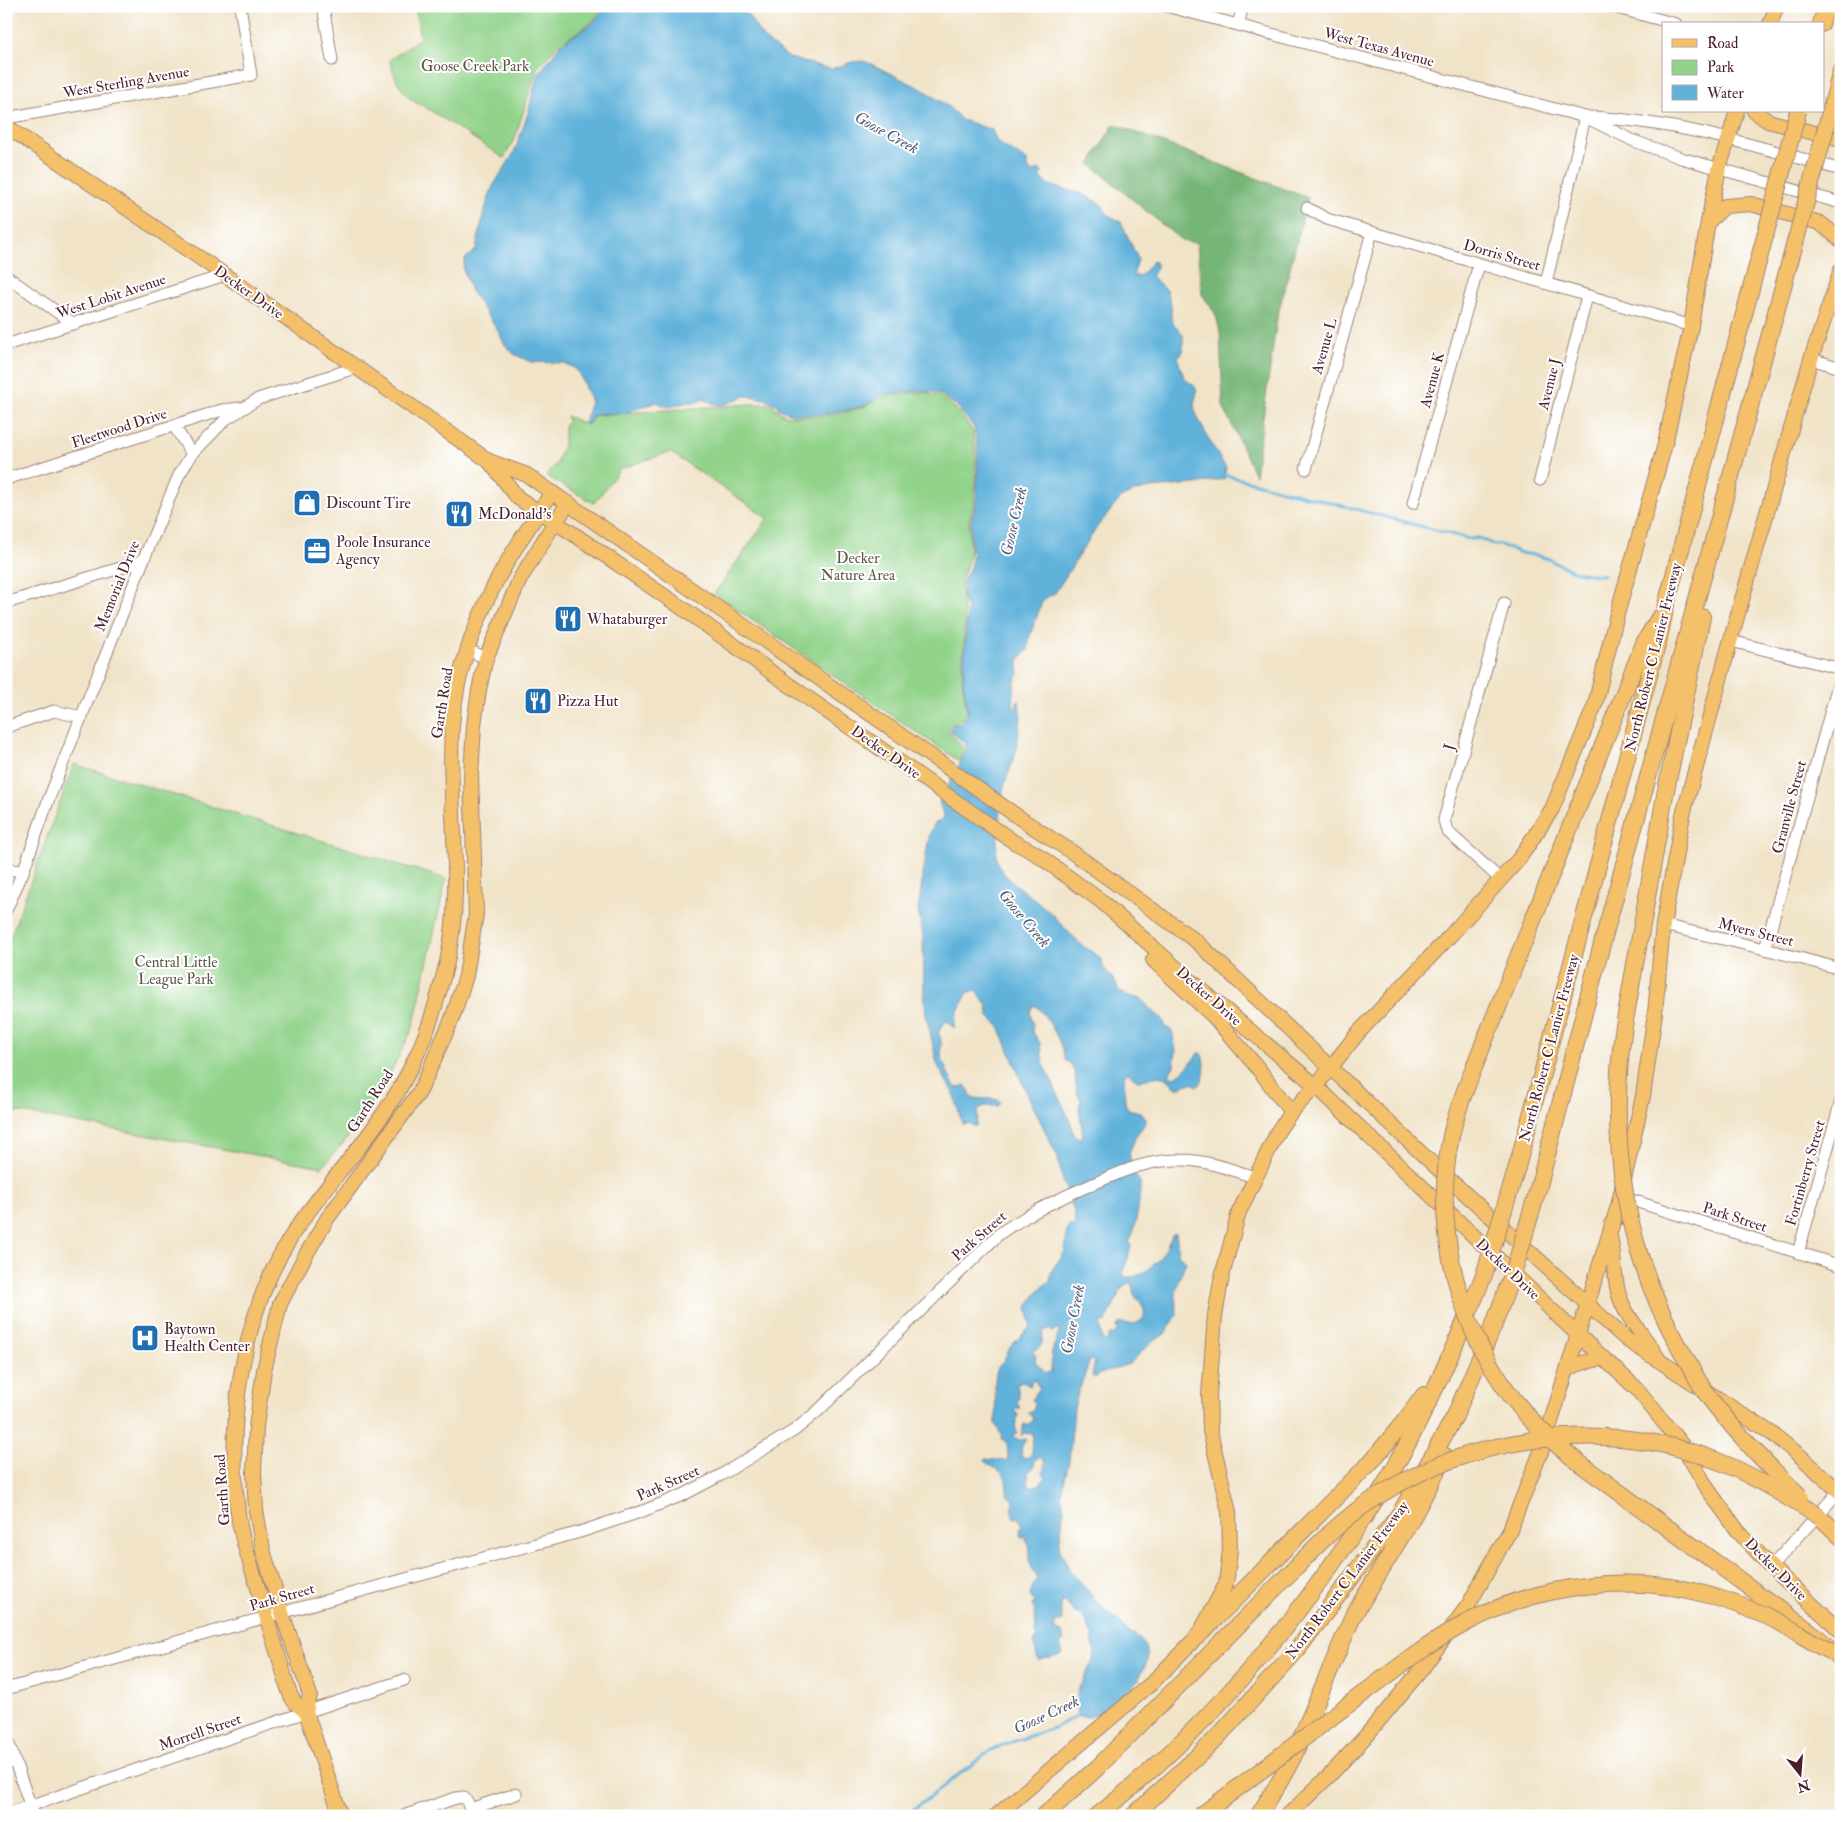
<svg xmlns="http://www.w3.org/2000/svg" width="1847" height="1822" viewBox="0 0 1847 1822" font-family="'IM FELL Double Pica',serif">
  <rect width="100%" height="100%" fill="#fff"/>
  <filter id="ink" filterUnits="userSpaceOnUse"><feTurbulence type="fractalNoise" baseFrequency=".02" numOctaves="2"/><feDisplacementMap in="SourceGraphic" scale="10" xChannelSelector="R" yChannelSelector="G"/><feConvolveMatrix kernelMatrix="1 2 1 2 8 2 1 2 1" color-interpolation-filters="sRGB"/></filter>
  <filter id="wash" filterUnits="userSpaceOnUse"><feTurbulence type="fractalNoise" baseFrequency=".0096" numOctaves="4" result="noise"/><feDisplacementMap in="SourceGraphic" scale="20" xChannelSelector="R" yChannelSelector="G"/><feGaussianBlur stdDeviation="1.12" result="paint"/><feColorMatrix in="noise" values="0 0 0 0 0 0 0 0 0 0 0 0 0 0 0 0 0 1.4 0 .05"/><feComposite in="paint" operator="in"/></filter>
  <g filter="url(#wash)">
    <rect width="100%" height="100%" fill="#f0e3c7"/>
    <!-- green -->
    <g fill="#91d38a" stroke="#6e795a">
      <path d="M415 6H604L592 22 558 45 537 68 515 138 504 158 422 105C404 100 393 76 390 60L422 36 419 34Z"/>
      <path d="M912 393H928L943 398 960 413 973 432 976 460 974 506 969 519 970 556 960 583 965 622 962 679 967 711 960 722 951 724 948 730 964 749 959 761 714 594 768 518 670 452 620 469 594 503 546 476 557 463 564 442V426L568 421 566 416 588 425 593 416 597 415 751 404H773L779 412 788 416H820L842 413 866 406 881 397Z"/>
      <path d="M74 764 446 879 413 1028 381 1091 346 1140 322 1167 6 1110V949Z"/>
    </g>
    <!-- forest -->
    <path fill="#74b576" stroke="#5f6a50" d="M1114 124 1308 198 1277 318 1255 475 1223 406 1220 332 1216 315 1202 294 1197 243 1182 241 1090 164Z"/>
    <!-- water -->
    <path fill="#60b2db" stroke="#556883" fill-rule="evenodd" d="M606 6H742L763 38 789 58 831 69 852 62 863 61 871 64 922 89 949 107 962 120 992 130 997 142 1027 161V167L1031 172H1035L1038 169 1042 172 1041 177 1048 185 1083 194 1102 205 1107 214 1121 222 1138 259 1133 276H1140L1153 261 1155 262 1157 268 1151 276 1166 290 1171 304V317L1174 324 1183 334V352L1178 357C1178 362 1182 373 1185 378 1188 383 1194 383 1196 389 1198 395 1194 399 1194 405 1194 416 1219 457 1226 468L1224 479 1195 484 1150 488 1133 492 1121 498 1097 527 1055 593 1047 597 1042 602 1029 638 1028 650 1020 658 1018 664 1019 674 1015 681 1013 706 1016 709 1017 702 1019 701 1021 718 1015 755 1003 789 996 853C995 876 1030 894 1044 907 1056 917 1066 930 1077 941 1084 948 1094 952 1102 959L1103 967 1116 983 1119 991 1126 996 1142 999 1149 1008 1163 1019 1165 1026 1172 1031 1176 1051 1174 1066 1169 1074 1173 1077C1188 1072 1190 1061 1200 1052 1206 1061 1207 1078 1198 1086L1191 1083 1180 1087H1175C1163 1070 1154 1078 1139 1081L1127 1072 1124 1076 1125 1103 1128 1109 1140 1112 1146 1118V1122L1136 1136 1129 1154 1136 1177 1140 1181C1141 1193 1136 1233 1129 1242L1131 1247 1123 1272 1125 1277C1147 1279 1165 1255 1172 1235L1176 1233 1179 1257 1183 1258 1186 1262C1178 1279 1173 1297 1177 1315L1166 1333 1151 1343 1129 1364 1097 1375 1096 1378 1092 1376 1095 1361 1090 1360 1078 1393 1074 1408 1069 1461 1061 1496 1064 1508 1059 1547 1069 1569 1104 1609 1121 1623 1129 1633C1144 1636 1152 1652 1145 1666 1142 1672 1138 1673 1139 1681L1103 1713 1089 1717 1077 1716 1076 1703 1078 1690 1093 1661 1095 1652 1091 1633 1086 1622 1081 1615 1075 1613 1064 1601H1061L1060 1603 1062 1621 1055 1623V1628L1053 1629 1062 1632 1064 1642 1060 1645 1063 1654C1053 1660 1048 1656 1038 1661L1034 1644 1037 1636 1034 1632 1036 1629 1035 1611 1032 1605 1034 1602 1030 1596 1033 1586 1037 1580C1033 1569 1026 1561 1030 1548L1026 1539V1536L1024 1535 1023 1537H1021L1020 1529 1023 1527 1019 1517 1014 1518C1012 1512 1010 1507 1014 1502L1012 1497 1008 1496C1006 1489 1008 1481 1004 1475 999 1468 988 1467 985 1459L1006 1461 1008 1458 1007 1443 1003 1440 996 1424 995 1380 997 1369 1004 1360 1011 1346 1031 1326 1027 1308 1039 1290 1050 1281C1050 1267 1058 1264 1064 1253 1068 1245 1064 1234 1069 1226L1075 1225V1223L1074 1211 1061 1175 1058 1158 1024 1087 999 1026 989 1017 987 1003 983 1001 977 991 968 992 957 1013 954 1028 948 1021 945 1022 938 1033C943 1039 940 1046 941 1053 943 1064 950 1079 956 1088L965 1085 970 1092 969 1095C978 1102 990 1096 1000 1101L998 1106H984L978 1110 976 1126H973L968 1123 962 1124 955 1097 937 1064 926 1014 924 992 923 936 918 910 927 848 930 834 935 823 941 821 944 817 939 802 966 752 965 744 950 730 953 725 961 724 968 712 963 681 967 617V609L963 598 962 583 970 567 974 552 971 551V519L976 505 978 458 976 437 974 428 959 408 943 396 933 392 920 391 881 395 866 405 848 410 823 414H792L779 409 777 404C770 401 753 395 746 396 735 398 730 406 715 404 710 403 707 399 701 398L700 401C694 404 690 401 684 403 669 406 673 410 657 402L624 413 597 414 593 415 588 425 584 423 591 402 582 380 576 369 564 363 531 362 514 354 505 345 498 331 471 291 463 269 465 259 476 250 483 216 492 188 514 153 528 113 537 76 558 48 567 40 593 23ZM1033 1006H1036C1048 1017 1063 1044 1065 1060L1071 1064 1075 1074 1077 1092 1081 1100 1079 1108 1083 1136 1080 1138 1074 1135 1071 1123 1043 1062 1040 1043 1032 1031 1033 1025 1030 1012ZM1128 1283 1132 1284 1134 1296C1142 1301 1150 1316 1139 1322 1132 1326 1126 1323 1120 1323L1116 1327 1118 1330 1116 1331V1335H1109L1106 1343 1102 1338 1100 1325 1102 1324V1321L1106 1323 1109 1312 1113 1309V1306L1119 1296V1292ZM1057 1328 1059 1333 1052 1351 1051 1372 1045 1373 1035 1362 1036 1356 1032 1351C1046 1347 1040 1341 1044 1331L1049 1329 1053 1332ZM1036 1380V1383L1040 1388 1031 1400 1035 1403 1033 1410 1028 1413 1032 1417 1033 1420 1028 1425 1024 1424 1021 1436 1023 1433 1033 1434 1032 1454 1025 1459 1020 1455 1022 1453 1021 1448 1026 1439 1019 1440 1013 1435 1017 1433 1015 1426 1018 1415 1014 1410 1020 1408 1017 1403 1019 1396 1017 1384 1023 1382 1030 1386 1032 1381ZM1040 1457 1045 1461 1043 1475 1046 1478 1038 1485 1031 1487 1029 1485 1028 1473 1034 1467 1035 1460Z"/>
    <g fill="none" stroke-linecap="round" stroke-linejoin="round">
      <!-- stream -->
      <g stroke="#60b2db" stroke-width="3">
        <path d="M1225 475 1470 539 1479 538 1494 545H1500L1521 553 1540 556 1551 560 1555 563C1562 564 1567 569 1574 571 1584 575 1594 574 1604 575"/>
        <path d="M905 1816 983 1756 1000 1746 1056 1727 1080 1714"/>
      </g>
    </g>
  </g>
  <g filter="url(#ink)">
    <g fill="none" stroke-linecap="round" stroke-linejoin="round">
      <defs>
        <g id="minor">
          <path d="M323 6 332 60"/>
          <path d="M1166 6 1585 117 1634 141 1681 158 1841 203"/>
          <path d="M1610 6 1676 24"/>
          <path d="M1238 25 1243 6"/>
          <path d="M1589 117C1676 121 1757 146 1841 170"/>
          <path d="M6 118 251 75 240 6"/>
          <path d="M1307 208 1327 219 1691 326"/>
          <path d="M6 276 74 324"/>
          <path d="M1546 283 1585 117"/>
          <path d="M6 345 225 275"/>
          <path d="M1811 359 1841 368"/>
          <path d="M174 426 192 454"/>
          <path d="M1306 469 1372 232"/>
          <path d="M6 479 222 410 240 408"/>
          <path d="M1540 480 1587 296"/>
          <path d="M1413 503 1479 264"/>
          <path d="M6 603 143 561"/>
          <path d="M1731 641 1841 669"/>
          <path d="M468 650 486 658"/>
          <path d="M6 727 54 711 82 717"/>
          <path d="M6 868 23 872"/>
          <path d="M1500 879 1447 831 1444 820 1504 603"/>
          <path d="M6 910 23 872 48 801 143 561 179 475 192 454 226 419 258 399 358 367"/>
          <path d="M1663 925 1765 949 1841 969"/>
          <path d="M1765 949 1841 674"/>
          <path d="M1622 1197 1841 1266"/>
          <path d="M1798 1253 1841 1101"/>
          <path d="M1771 1567 1841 1489"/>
          <path d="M6 1689 339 1597 580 1532 643 1511 683 1495 721 1475 795 1430 818 1411 999 1234C1029 1213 1059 1198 1093 1184 1121 1172 1149 1159 1180 1160 1206 1160 1230 1169 1254 1177"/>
          <path d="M6 1736 34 1816"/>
          <path d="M470 1809 516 1794"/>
          <path d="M6 1814 306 1712 404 1680"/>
          <path d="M403 1816 456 1798 463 1797 467 1801 472 1816"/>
        </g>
        <g id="major">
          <path d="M1770 24 1777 6"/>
          <path d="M1754 111 1768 121 1841 140"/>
          <path d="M6 126 238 284 489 461 527 475 1027 823 1069 850 1196 941 1437 1168 1627 1340 1771 1433 1799 1455 1841 1493"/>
          <path d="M1708 222 1725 206 1751 204 1820 223 1841 240"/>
          <path d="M489 461 518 498 578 537 688 612 785 682 1014 842 1035 853 1101 901 1191 981 1316 1086 1578 1335 1637 1389 1682 1445 1709 1491 1738 1531 1771 1567 1841 1631"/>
          <path d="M1153 960 1214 1017 1257 1067 1291 1112"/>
          <path d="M1610 1237C1615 1257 1613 1278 1620 1298 1628 1321 1647 1338 1659 1360"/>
          <path d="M1567 1370 1578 1364 1603 1358"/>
          <path d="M306 1712C301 1708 295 1704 292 1698 287 1689 285 1677 282 1667 274 1642 266 1616 259 1591 252 1568 243 1545 239 1521 226 1425 240 1318 292 1235 316 1198 346 1166 372 1130 390 1106 407 1078 419 1050 431 1023 440 991 447 962 465 883 447 805 452 726 456 670 478 612 506 564 520 539 537 516 552 492"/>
          <path d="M341 1816 306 1712 310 1695 282 1613 263 1550 256 1510 254 1473 256 1427 264 1370 280 1304 304 1258 327 1219 420 1091 452 1019 466 976 476 914 471 776 474 725 479 690 486 658 520 579 555 522 569 503"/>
          <path d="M996 1816 1153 1682 1184 1650 1198 1636 1226 1584 1230 1550 1229 1512 1210 1431 1209 1395 1215 1315 1222 1276 1239 1212 1278 1131 1291 1112 1316 1086 1358 1033 1448 938 1519 859 1552 809 1595 705 1616 618 1665 444 1691 326 1708 222 1719 169 1737 111"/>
          <path d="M1287 1816 1329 1776 1365 1737 1421 1670 1469 1604 1509 1532 1544 1444 1618 1206 1643 1096 1655 1013 1663 925 1683 815 1737 617 1811 359 1841 270"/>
        </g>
        <g id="highway">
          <path d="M1821 24 1826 6"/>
          <path d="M1835 94 1841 71"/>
          <path d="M1516 962 1644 643 1659 618"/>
          <path d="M1623 1032 1665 795 1702 617"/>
          <path d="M1517 1167 1659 638 1666 605 1765 236"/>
          <path d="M1538 1189 1602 944 1795 243"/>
          <path d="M1586 1468 1816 1636 1841 1659"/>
          <path d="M1819 1516 1841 1537"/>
          <path d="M1198 1636 1370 1463 1404 1422 1424 1395"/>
          <path d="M1044 1816 1098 1767 1296 1567"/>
          <path d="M1097 1816C1192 1741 1274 1649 1342 1550 1357 1528 1372 1506 1385 1484 1419 1427 1446 1367 1471 1307"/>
          <path d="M1133 1816 1214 1741 1297 1650 1401 1512 1455 1416 1493 1327"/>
          <path d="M1258 1816 1280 1781 1293 1757 1353 1616 1411 1520 1445 1456"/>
        </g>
      </defs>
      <!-- minor casing -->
      <use href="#minor" stroke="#9d8179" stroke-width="13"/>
      <!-- major casing -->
      <use href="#major" stroke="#9d8179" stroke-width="16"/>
      <!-- highway casing -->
      <use href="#highway" stroke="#9d8179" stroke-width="18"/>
      <!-- minor -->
      <use href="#minor" stroke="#fff" stroke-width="11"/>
      <!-- major -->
      <use href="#major" stroke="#f4c16a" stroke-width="14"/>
      <!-- highway -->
      <use href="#highway" stroke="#f4c16a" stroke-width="16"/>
      <defs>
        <g id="highway-bridge">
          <path d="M1765 236 1798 111"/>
          <path d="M1795 243 1835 94"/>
          <path d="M1516 962C1504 993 1491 1025 1478 1057 1468 1083 1457 1108 1451 1136 1430 1239 1465 1355 1540 1429 1555 1444 1570 1456 1586 1468"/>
          <path d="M1623 1032C1608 1145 1625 1251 1681 1350 1690 1366 1698 1382 1708 1396 1736 1433 1767 1465 1800 1496"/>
          <path d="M1471 1307 1485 1272 1517 1167"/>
          <path d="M1493 1327 1515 1267 1538 1189"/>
          <path d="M1296 1567C1317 1545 1338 1524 1363 1506 1465 1435 1603 1415 1720 1462 1755 1476 1786 1497 1819 1516"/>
          <path d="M1200 1816C1249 1780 1297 1743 1345 1707 1385 1678 1423 1646 1466 1623 1541 1583 1634 1572 1715 1597 1737 1604 1759 1612 1779 1622 1797 1632 1813 1643 1831 1652"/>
        </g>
      </defs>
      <!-- highway-bridge casing -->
      <use href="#highway-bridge" stroke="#9d8179" stroke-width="18" stroke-linecap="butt"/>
      <!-- highway-bridge -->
      <use href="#highway-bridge" stroke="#f4c16a" stroke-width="16"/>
    </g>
  </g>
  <!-- icons -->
  <defs>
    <symbol id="shop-square" viewBox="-11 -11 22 22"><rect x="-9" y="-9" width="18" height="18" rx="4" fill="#1f6fb2" stroke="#fff"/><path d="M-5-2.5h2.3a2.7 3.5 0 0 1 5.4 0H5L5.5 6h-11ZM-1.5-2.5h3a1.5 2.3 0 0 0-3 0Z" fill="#fff"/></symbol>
    <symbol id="restaurant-square" viewBox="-11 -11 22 22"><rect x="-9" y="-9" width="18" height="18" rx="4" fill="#1f6fb2" stroke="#fff"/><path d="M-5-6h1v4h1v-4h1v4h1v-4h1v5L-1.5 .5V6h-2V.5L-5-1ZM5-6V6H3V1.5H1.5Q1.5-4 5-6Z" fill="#fff"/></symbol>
    <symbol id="office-square" viewBox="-11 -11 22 22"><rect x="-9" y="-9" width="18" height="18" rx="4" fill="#1f6fb2" stroke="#fff"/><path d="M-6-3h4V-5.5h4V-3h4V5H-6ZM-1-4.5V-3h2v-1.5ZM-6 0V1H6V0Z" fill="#fff"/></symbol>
    <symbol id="hospital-square" viewBox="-11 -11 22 22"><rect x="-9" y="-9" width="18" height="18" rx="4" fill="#1f6fb2" stroke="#fff"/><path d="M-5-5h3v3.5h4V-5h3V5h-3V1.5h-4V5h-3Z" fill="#fff"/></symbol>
  </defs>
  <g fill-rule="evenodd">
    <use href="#shop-square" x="291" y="487" width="32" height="32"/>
    <use href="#restaurant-square" x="443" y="498" width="32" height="32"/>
    <use href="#office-square" x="301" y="535" width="32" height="32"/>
    <use href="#restaurant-square" x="552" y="603" width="32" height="32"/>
    <use href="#restaurant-square" x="522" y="685" width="32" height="32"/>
    <use href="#hospital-square" x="129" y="1322" width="32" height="32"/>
  </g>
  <g text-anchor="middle" stroke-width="4" stroke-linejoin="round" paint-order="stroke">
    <!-- street labels -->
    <g font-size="15" fill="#4a1f2b" stroke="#fff">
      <text transform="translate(1379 47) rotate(15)" y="5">West Texas Avenue</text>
      <text transform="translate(126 82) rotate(-10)" y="5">West Sterling Avenue</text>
      <text transform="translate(1502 255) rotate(16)" y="5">Dorris Street</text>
      <text transform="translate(249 292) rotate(35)" y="5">Decker Drive</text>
      <text transform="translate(111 296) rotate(-18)" y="5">West Lobit Avenue</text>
      <text transform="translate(1324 346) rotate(-74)" y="5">Avenue L</text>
      <text transform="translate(1432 380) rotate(-75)" y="5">Avenue K</text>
      <text transform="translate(1549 384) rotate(-76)" y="5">Avenue J</text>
      <text transform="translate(119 428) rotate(-18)" y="5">Fleetwood Drive</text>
      <text transform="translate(117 586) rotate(-68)" y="5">Memorial Drive</text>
      <text transform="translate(1653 657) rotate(-76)" y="5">North Robert C Lanier Freeway</text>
      <text transform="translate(442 703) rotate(-81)" y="5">Garth Road</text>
      <text transform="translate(1449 747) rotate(-74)" y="5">J</text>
      <text transform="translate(886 752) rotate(35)" y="5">Decker Drive</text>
      <text transform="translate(1789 807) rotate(-75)" y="5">Granville Street</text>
      <text transform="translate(1756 932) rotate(14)" y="5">Myers Street</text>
      <text transform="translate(1209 996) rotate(41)" y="5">Decker Drive</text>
      <text transform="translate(1549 1048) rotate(-75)" y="5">North Robert C Lanier Freeway</text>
      <text transform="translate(370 1101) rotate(-57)" y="5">Garth Road</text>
      <text transform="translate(1805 1173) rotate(-74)" y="5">Fortinberry Street</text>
      <text transform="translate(1735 1217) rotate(18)" y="5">Park Street</text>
      <text transform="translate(979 1236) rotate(-41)" y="5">Park Street</text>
      <text transform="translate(1508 1269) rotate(43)" y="5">Decker Drive</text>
      <text transform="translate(668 1483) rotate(-24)" y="5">Park Street</text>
      <text transform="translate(222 1490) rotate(-94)" y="5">Garth Road</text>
      <text transform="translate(1776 1569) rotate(45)" y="5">Decker Drive</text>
      <text transform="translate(1347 1580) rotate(-53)" y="5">North Robert C Lanier Freeway</text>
      <text transform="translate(282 1597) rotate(-16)" y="5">Park Street</text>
      <text transform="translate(200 1732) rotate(-19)" y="5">Morrell Street</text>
    </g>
    <!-- park labels -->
    <g font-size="15" fill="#5f5548" stroke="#fff">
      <text x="475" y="71">Goose Creek Park</text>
      <text x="858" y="563">Decker<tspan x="858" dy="17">Nature Area</tspan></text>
      <text x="176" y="967">Central Little<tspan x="176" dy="17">League Park</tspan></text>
    </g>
    <!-- poi labels -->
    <g font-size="15" fill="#4a1f2b" stroke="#fff" text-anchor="start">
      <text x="326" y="508">Discount Tire</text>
      <text x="478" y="519">McDonald's</text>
      <text x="336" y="547">Poole Insurance<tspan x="336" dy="17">Agency</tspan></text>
      <text x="587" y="624">Whataburger</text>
      <text x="557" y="706">Pizza Hut</text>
      <text x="164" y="1334">Baytown<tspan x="164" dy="17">Health Center</tspan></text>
    </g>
    <!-- water labels -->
    <g font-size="16" font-style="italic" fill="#535a71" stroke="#fff">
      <text transform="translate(887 132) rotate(29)" y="6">Goose Creek</text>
      <text transform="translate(1013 521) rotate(-77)" y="6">Goose Creek</text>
      <text transform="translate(1025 918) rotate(50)" y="6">Goose Creek</text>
      <text transform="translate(1072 1319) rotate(-79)" y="6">Goose Creek</text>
      <text transform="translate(1046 1714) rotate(-25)" y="6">Goose Creek</text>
    </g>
  </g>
  <!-- margin -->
  <rect width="1847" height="1822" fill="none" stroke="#fff" stroke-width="25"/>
  <!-- legend -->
  <rect x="1662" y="22" width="162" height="90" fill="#ffffff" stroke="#b7a5aa"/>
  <rect x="1672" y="39" width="25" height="8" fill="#f4c16a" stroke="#b7a5aa"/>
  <text x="1707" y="48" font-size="15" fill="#4a1f2b">Road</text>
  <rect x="1672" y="60" width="25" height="15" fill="#91d38a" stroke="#b7a5aa"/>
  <text x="1707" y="72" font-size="15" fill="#4a1f2b">Park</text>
  <rect x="1672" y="85" width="25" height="15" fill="#60b2db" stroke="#b7a5aa"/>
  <text x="1707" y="98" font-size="15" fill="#4a1f2b">Water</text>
  <!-- north arrow -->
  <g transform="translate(1800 1774) rotate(163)" stroke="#ffffff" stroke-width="4" paint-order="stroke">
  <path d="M0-4L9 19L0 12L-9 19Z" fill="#4a1f2b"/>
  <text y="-8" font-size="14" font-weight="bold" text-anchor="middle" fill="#4a1f2b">N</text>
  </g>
</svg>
